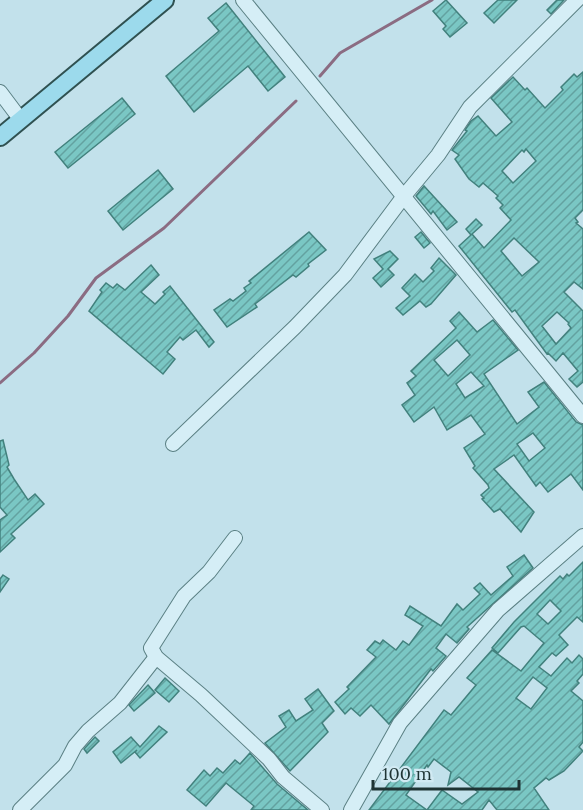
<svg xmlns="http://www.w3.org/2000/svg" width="583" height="810" viewBox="0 0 583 810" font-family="Lora,serif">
  <defs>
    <pattern id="building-hatch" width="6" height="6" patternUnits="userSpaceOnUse" patternTransform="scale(1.5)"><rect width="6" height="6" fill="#7ac7c4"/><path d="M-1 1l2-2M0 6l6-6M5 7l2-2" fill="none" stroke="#63a2a0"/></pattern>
  </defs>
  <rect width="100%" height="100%" fill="#c2e1eb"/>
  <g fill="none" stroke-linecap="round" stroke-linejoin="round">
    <!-- stream -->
    <g stroke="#8b6c82" stroke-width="3">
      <path d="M320 76 340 53 432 0"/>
      <path d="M0 383 34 353 68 316 96 278 164 228 296 101"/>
    </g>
  </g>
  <!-- building -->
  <g fill="url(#building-hatch)" stroke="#42817d" stroke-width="1.5" fill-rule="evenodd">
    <path d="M446 0 467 23 450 37 443 29 446 26 433 11Z"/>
    <path d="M498 0H517L494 23 484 13Z"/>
    <path d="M557 0H564L551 14 547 10Z"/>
    <path d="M226 3 285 77 268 91 248 66 194 112 166 76 219 31 208 18Z"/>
    <path d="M583 72V210L575 218 578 222 576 223 583 229V289L574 282 564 292 583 311V382L577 387 569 379 578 371 563 353 556 361 548 353 547 354 515 310 512 312 459 246 471 235 466 229 476 219 482 225 472 234 484 248 511 220 500 208 503 205 496 198 498 196 483 183 479 187 469 179 455 159 459 155 452 150 467 131 465 130 471 121 478 116 496 136 512 122 491 98 513 77 525 90 527 88 545 108 563 90 561 87 574 74 577 77ZM526 149 536 161 513 183 502 171 522 150 524 152ZM514 238 539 262 522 276 501 251ZM557 312 569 323 568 324 571 328 556 344 542 326Z"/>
    <path d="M122 98 135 114 68 168 55 152Z"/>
    <path d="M158 170 173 189 123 230 108 211Z"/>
    <path d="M424 186 457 222 447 230 433 211 431 214 416 196Z"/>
    <path d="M309 232 326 250 308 264 309 266 296 277 293 275 255 304 257 307 227 327 214 310 230 299 233 301 246 291 244 288 251 283 249 281Z"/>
    <path d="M421 232 430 243 424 248 415 237Z"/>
    <path d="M390 251 398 259 388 269 394 275 381 287 373 278 383 269 374 259Z"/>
    <path d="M439 258 456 275 431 304 426 307 420 301 403 315 396 308 410 296 402 288 415 274 423 282 434 271 431 268Z"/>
    <path d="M151 265 159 275 141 292 155 304 165 294 163 292 170 286 214 342 209 347 196 330 183 340 180 337 167 352 175 359 163 374 89 311 102 292 100 290 106 283 113 288 117 284 125 290Z"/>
    <path d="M459 312 477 332 493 320 518 350 484 374 517 424 539 407 528 392 544 382 576 422 583 425V490L571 474 548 492 540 482 536 486 514 455 494 469 534 512 521 532 500 509 494 512 482 499 484 498 481 495 489 488 488 485 473 468 475 466 464 448 485 434 471 415 447 430 434 407 414 422 402 405 415 395 407 383 416 376 411 371 456 328 450 321ZM457 340 470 355 448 376 434 360ZM471 372 484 386 465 398 456 384ZM533 433 545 448 529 461 517 444Z"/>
    <path d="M3 440 9 465 7 467 14 479 28 500 35 494 44 504 11 534 15 538 0 552V520L7 515 0 507V441Z"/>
    <path d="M524 555 533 568 467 627 469 629 457 643 446 634 436 648 446 656 433 671 431 669 389 724 371 705 360 716 351 708 345 714 335 702 349 689 347 687 376 657 367 650 375 641 380 644 383 640 396 650 403 641 409 645 423 626 405 615 410 606 441 626 457 604 463 610 480 594 474 588 480 583 491 595 513 576 507 567Z"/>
    <path d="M583 562V622L577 617 559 635 568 645 556 656 552 653 539 667 551 676 567 658 572 663 579 655 583 659V674L577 681 579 683 571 691 583 701V742L579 747 583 751 564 771 549 780 546 778 534 788 549 810H497L489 800 482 810H369L444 710 451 715 476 685 467 678 492 650 521 671 544 643 524 626 521 627 498 653 492 648 514 622 560 576 563 579 567 574 569 576ZM550 600 561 611 548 624 537 614ZM533 677 547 688 531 709 516 698ZM434 759 451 772 448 785 459 777 478 792 462 804 442 790 427 810 406 795 427 765 428 767Z"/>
    <path d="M3 575 9 579 0 592V579Z"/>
    <path d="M165 678 179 691 169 702 155 690Z"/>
    <path d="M148 685 155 693 134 711 129 705Z"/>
    <path d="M318 689 334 711 322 723 328 732 290 771 265 743 286 727 279 716 289 710 296 721 313 710 305 699Z"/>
    <path d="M159 726 167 732 140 758 135 752 137 750 121 763 113 752 131 737 140 747Z"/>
    <path d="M95 737 99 741 87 753 84 749Z"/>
    <path d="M250 753 277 784 308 810H251L254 806 226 783 206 806 187 790 204 770 210 776 217 768 223 773 235 760 240 764Z"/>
  </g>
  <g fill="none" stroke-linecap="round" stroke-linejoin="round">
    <defs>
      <g id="minor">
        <path d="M243 0 583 416"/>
        <path d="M0 92 21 120"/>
        <path d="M173 444 295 327 345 275 404 196 438 155 470 107 577 0"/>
        <path d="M235 538 209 572 184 596 151 648 156 657 201 695 269 759 283 777 322 810"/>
        <path d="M20 810 65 765 75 746 88 731 120 703 156 657"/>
        <path d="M351 810 400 723 498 610 583 536"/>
      </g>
      <path id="major" d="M0 137 165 0"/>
    </defs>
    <!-- minor casing -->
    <use href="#minor" stroke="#5b8084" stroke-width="16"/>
    <!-- major casing -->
    <use href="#major" stroke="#2f5151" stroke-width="20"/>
    <!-- minor -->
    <use href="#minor" stroke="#d5eef6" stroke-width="14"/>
    <!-- major -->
    <use href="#major" stroke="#9cdaec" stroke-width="16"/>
  </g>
  <!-- scale -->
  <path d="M373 780v9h146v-9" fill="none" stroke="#1e3434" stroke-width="3"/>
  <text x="382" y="780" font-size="18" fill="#1e3434" stroke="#d1eaf3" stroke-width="4.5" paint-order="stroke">100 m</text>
</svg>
